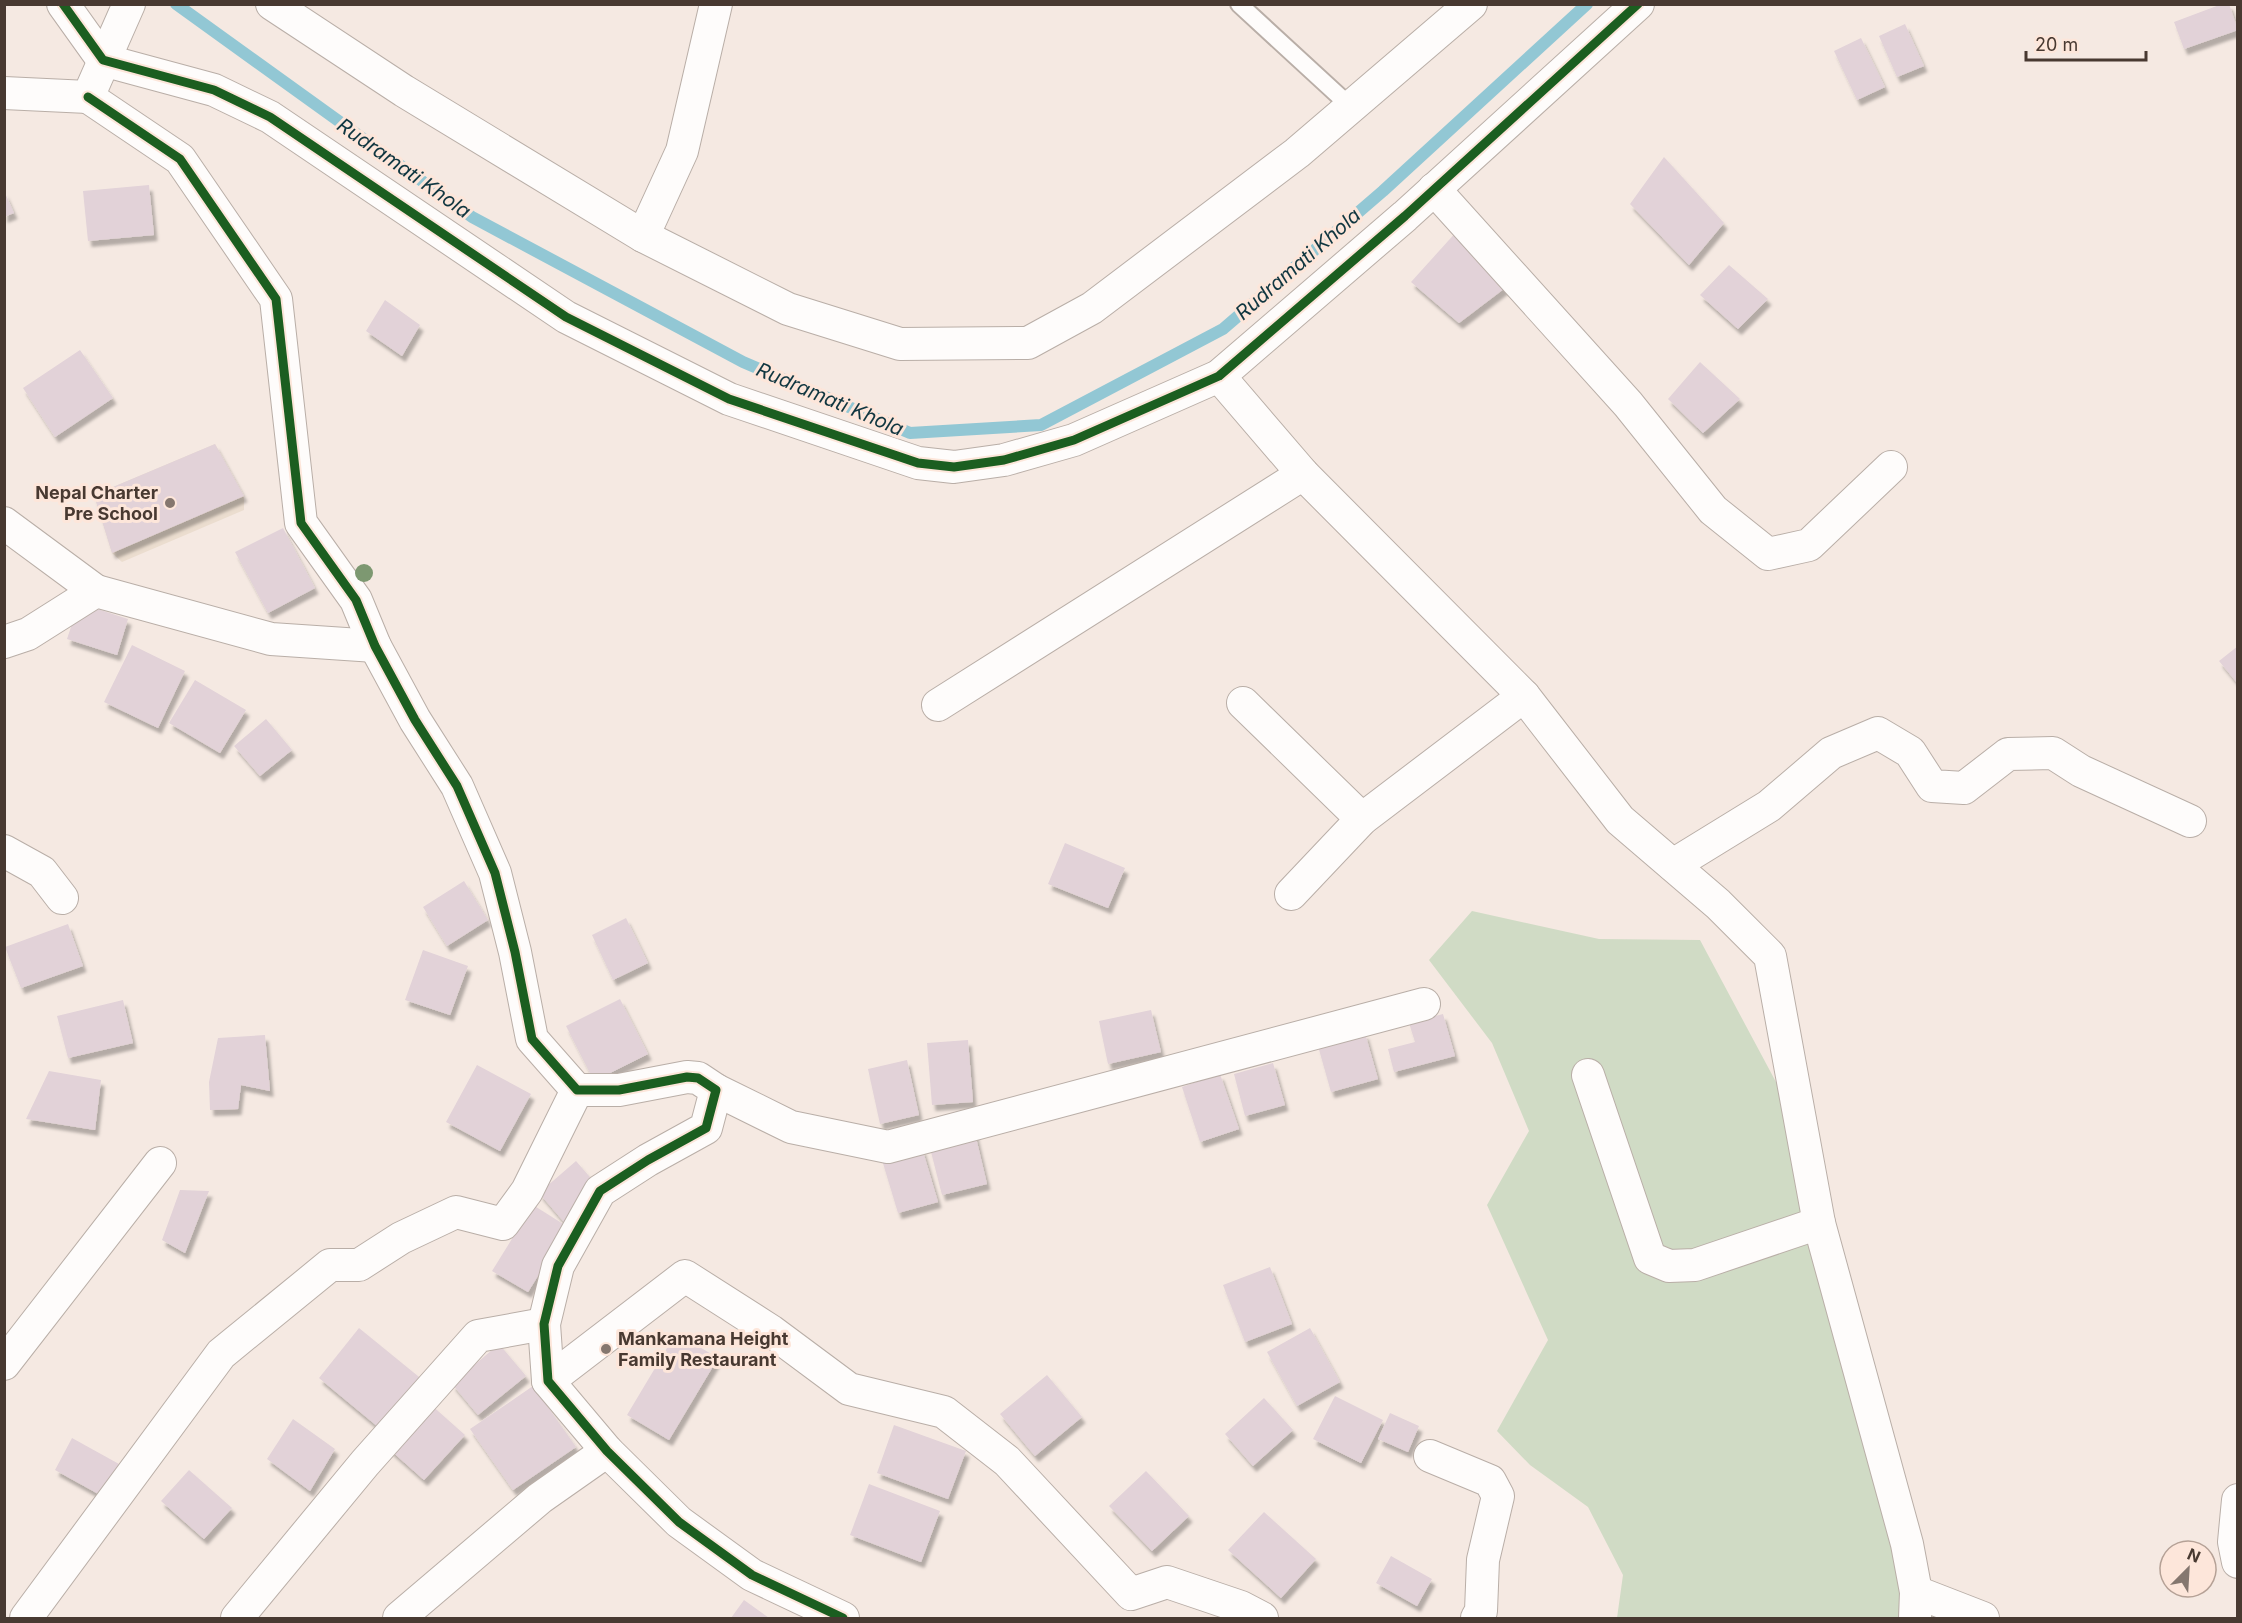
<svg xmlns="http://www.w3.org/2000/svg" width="2242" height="1623" viewBox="0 0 2242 1623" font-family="Inter,sans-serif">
  <defs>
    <filter id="shadow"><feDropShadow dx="3.5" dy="6" stdDeviation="1.5" flood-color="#0004"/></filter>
  </defs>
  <rect width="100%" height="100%" fill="#f5e9e2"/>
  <!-- education -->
  <path fill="#ebddcf" d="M215 444 244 496V510L122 562 112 553 94 495Z"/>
  <!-- green -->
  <path fill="#d0dbc5" d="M1472 911 1599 939 1700 940 1815 1155 1912 1550 1950 1618H1617L1623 1575 1588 1507 1530 1465 1497 1431 1548 1340 1487 1205 1529 1131 1492 1043 1429 960Z"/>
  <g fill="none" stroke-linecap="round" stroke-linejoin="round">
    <!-- stream -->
    <path stroke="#92c7d4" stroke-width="12" d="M176 4 472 217 743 362 910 433 1041 425 1223 329 1383 191 1587 4"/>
  </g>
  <!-- building -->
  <g fill="#e2d2d8" filter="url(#shadow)">
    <path d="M2222 4H2229L2238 30 2184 49 2174 22Z"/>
    <path d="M1905 24 1924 66 1897 77 1879 36Z"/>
    <path d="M1861 38 1885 87 1857 100 1834 51Z"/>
    <path d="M1664 157 1724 223 1689 265 1630 204Z"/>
    <path d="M149 185 154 235 88 241 83 191Z"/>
    <path d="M4 191 14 213 4 217Z"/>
    <path d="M1458 230 1513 282 1459 323 1411 282Z"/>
    <path d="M1729 265 1768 299 1738 329 1700 295Z"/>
    <path d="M385 300 420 325 402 356 366 331Z"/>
    <path d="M80 350 113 398 55 437 23 388Z"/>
    <path d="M1700 362 1740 399 1703 433 1668 399Z"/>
    <path d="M215 444 244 496 112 553 94 495Z"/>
    <path d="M283 528 315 588 268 613 235 552Z"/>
    <path d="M79 603 128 619 117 655 67 639Z"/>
    <path d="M132 645 185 671 158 728 104 702Z"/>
    <path d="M2238 646V684L2219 661Z"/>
    <path d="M195 680 246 710 220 753 169 723Z"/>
    <path d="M266 719 292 750 260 776 234 746Z"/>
    <path d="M1065 843 1125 868 1108 908 1048 884Z"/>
    <path d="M464 881 488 920 447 946 423 907Z"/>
    <path d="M626 918 648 963 613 980 592 935Z"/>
    <path d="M68 924 83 966 21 988 5 947Z"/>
    <path d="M423 950 468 966 450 1015 405 1000Z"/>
    <path d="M620 999 648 1054 594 1081 566 1026Z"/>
    <path d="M123 1000 133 1043 68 1058 57 1016Z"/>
    <path d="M1151 1010 1161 1052 1108 1064 1099 1021Z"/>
    <path d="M1443 1014 1455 1056 1394 1072 1388 1049 1415 1042 1409 1023Z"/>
    <path d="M1365 1033 1378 1079 1331 1092 1318 1046Z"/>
    <path d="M265 1035 270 1091 241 1085 238 1109 210 1110 209 1082 218 1038Z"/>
    <path d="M968 1040 973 1102 932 1105 927 1043Z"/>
    <path d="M907 1060 919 1115 880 1124 868 1069Z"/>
    <path d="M1273 1063 1285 1105 1245 1116 1234 1074Z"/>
    <path d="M477 1065 531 1094 500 1151 446 1122Z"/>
    <path d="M49 1071 101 1080 95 1130 26 1119Z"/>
    <path d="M1220 1074 1239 1129 1200 1142 1182 1087Z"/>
    <path d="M974 1129 987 1184 942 1195 928 1140Z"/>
    <path d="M922 1148 938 1202 898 1213 882 1160Z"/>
    <path d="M576 1161 601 1190 564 1222 539 1193Z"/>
    <path d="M180 1190 209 1191 185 1253 162 1240Z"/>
    <path d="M533 1205 568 1227 528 1292 492 1271Z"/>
    <path d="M1270 1267 1292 1324 1245 1342 1223 1285Z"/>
    <path d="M359 1328 424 1381 383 1431 319 1378Z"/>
    <path d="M1310 1328 1340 1382 1297 1406 1267 1352Z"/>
    <path d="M676 1333 718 1358 669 1440 627 1415Z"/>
    <path d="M499 1344 526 1376 478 1415 452 1384Z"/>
    <path d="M1047 1375 1082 1417 1035 1456 1000 1414Z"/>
    <path d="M533 1386 576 1447 513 1490 470 1429Z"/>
    <path d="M1335 1396 1383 1420 1361 1463 1313 1439Z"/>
    <path d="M1264 1398 1293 1430 1253 1466 1225 1434Z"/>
    <path d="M429 1403 465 1435 424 1480 388 1448Z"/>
    <path d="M1390 1413 1419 1426 1408 1452 1378 1439Z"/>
    <path d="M293 1419 335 1449 310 1491 267 1459Z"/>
    <path d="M894 1425 966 1451 948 1499 877 1473Z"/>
    <path d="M72 1438 119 1464 102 1496 55 1470Z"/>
    <path d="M189 1470 232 1508 204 1539 161 1501Z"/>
    <path d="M1146 1471 1189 1516 1152 1551 1109 1506Z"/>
    <path d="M869 1484 940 1511 921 1562 850 1535Z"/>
    <path d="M1264 1512 1316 1559 1281 1598 1228 1550Z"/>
    <path d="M1391 1556 1432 1579 1417 1606 1376 1583Z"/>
    <path d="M744 1600 769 1618H731Z"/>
  </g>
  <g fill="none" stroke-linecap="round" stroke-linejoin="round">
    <defs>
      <path id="service" d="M1239 4 1351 107"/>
      <g id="minor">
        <path d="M63 4 103 60 214 90 270 117 566 317 729 399 918 463 954 467 1004 460 1074 440 1219 376 1405 216 1638 4"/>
        <path d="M272 4 404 91 643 236 788 309 900 344 1028 343 1092 308 1297 153 1471 4"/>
        <path d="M4 93 88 97 129 4"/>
        <path d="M88 97 180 159 276 299 301 523 356 600 375 646 415 720 457 786 495 873 515 952 532 1039 577 1090H619L687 1077 698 1078 716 1090 706 1128 648 1160 600 1191 558 1266 544 1324 548 1381 607 1451 679 1522 752 1575 843 1618"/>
        <path d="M1434 189 1628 404 1713 510 1768 554 1809 545 1891 467"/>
        <path d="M643 236 682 151 716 4"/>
        <path d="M1219 376 1303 474 1524 696 1620 820 1718 904 1770 956 1819 1223 1907 1544 1916 1592 1915 1618"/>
        <path d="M4 523 96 591"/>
        <path d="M4 642 28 634 96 591 271 639 375 646"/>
        <path d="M1243 703 1362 819"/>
        <path d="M938 705 1303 474"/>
        <path d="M4 851 42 872 62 898"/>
        <path d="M1673 865 1769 806 1831 753 1878 733 1910 752 1932 786 1964 788 2008 754 2053 753 2081 771 2190 821"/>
        <path d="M1291 894 1362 819 1524 696"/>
        <path d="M1588 1075 1650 1258 1669 1266 1695 1265 1819 1223"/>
        <path d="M716 1090 791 1127 888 1147 1424 1004"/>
        <path d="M4 1364 160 1163"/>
        <path d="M548 1381 685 1276 771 1331 849 1389 944 1412 1007 1461 1131 1594 1167 1582 1241 1607 1262 1618"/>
        <path d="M1430 1456 1490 1481 1498 1496 1483 1560 1481 1611 1477 1618"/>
        <path d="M2238 1500 2234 1542 2238 1562"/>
        <path d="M1916 1592 1983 1618"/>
        <path d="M26 1618 221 1354 330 1265H359L401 1238 456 1212 503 1224 527 1191 577 1090"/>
        <path d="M237 1618 365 1463 478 1336 544 1324"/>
        <path d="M399 1618 540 1498 607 1451"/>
      </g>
    </defs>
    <!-- service casing -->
    <use href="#service" stroke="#b9aea7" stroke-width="20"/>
    <!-- minor casing -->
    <use href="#minor" stroke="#b9aea7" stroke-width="34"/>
    <!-- service -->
    <use href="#service" stroke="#fefcfb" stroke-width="16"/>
    <!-- minor -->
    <use href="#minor" stroke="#fefcfb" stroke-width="32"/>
    <defs>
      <g id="cycleway">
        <path d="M63 4 103 60 214 90 270 117 566 317 729 399 918 463 954 467 1004 460 1074 440 1219 376 1405 216 1638 4"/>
        <path d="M88 97 180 159 276 299 301 523 356 600 375 646 415 720 457 786 495 873 515 952 532 1039 577 1090H619L687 1077 698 1078 716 1090 706 1128 648 1160 600 1191 558 1266 544 1324 548 1381 607 1451 679 1522 752 1575 843 1618"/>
      </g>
    </defs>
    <!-- cycleway casing -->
    <use href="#cycleway" stroke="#fde6da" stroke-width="13"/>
    <!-- cycleway -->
    <use href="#cycleway" stroke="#1b5e20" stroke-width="9"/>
  </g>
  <!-- trees -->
  <circle fill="#7d9871" cx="364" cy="573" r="9"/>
  <!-- markers -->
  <g fill="#85776f" stroke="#fde6da" stroke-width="2">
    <circle cx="170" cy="503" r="6"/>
    <circle cx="606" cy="1349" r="6"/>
  </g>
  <g text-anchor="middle" stroke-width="6" stroke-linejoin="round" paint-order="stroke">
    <!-- poi labels -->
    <g font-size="18" font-weight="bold" fill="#483931" stroke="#fde6da" text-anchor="end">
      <text x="158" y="499">Nepal Charter<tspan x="158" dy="21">Pre School</tspan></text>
      <text x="618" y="1345" text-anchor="start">Mankamana Height<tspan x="618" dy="21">Family Restaurant</tspan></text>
    </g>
    <!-- water labels -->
    <g font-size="20" font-style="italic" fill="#103640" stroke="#fde6da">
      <text transform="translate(404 168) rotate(35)" y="7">Rudramati Khola</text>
      <text transform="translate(1298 264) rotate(-41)" y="7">Rudramati Khola</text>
      <text transform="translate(830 399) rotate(23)" y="7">Rudramati Khola</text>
    </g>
  </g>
  <!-- border -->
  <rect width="2242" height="1623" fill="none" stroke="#483931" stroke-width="12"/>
  <!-- north arrow -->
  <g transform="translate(2188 1569) rotate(24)"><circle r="28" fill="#fde6da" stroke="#b5a196" stroke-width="1.5"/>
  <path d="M0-4.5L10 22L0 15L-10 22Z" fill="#85776f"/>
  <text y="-9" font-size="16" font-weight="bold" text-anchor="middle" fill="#483931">N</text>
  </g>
  <!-- scale -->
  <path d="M2026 51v9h120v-9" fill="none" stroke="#483931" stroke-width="3"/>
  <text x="2035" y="51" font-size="18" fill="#483931" stroke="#fde6da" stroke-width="4.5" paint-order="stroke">20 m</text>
</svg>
